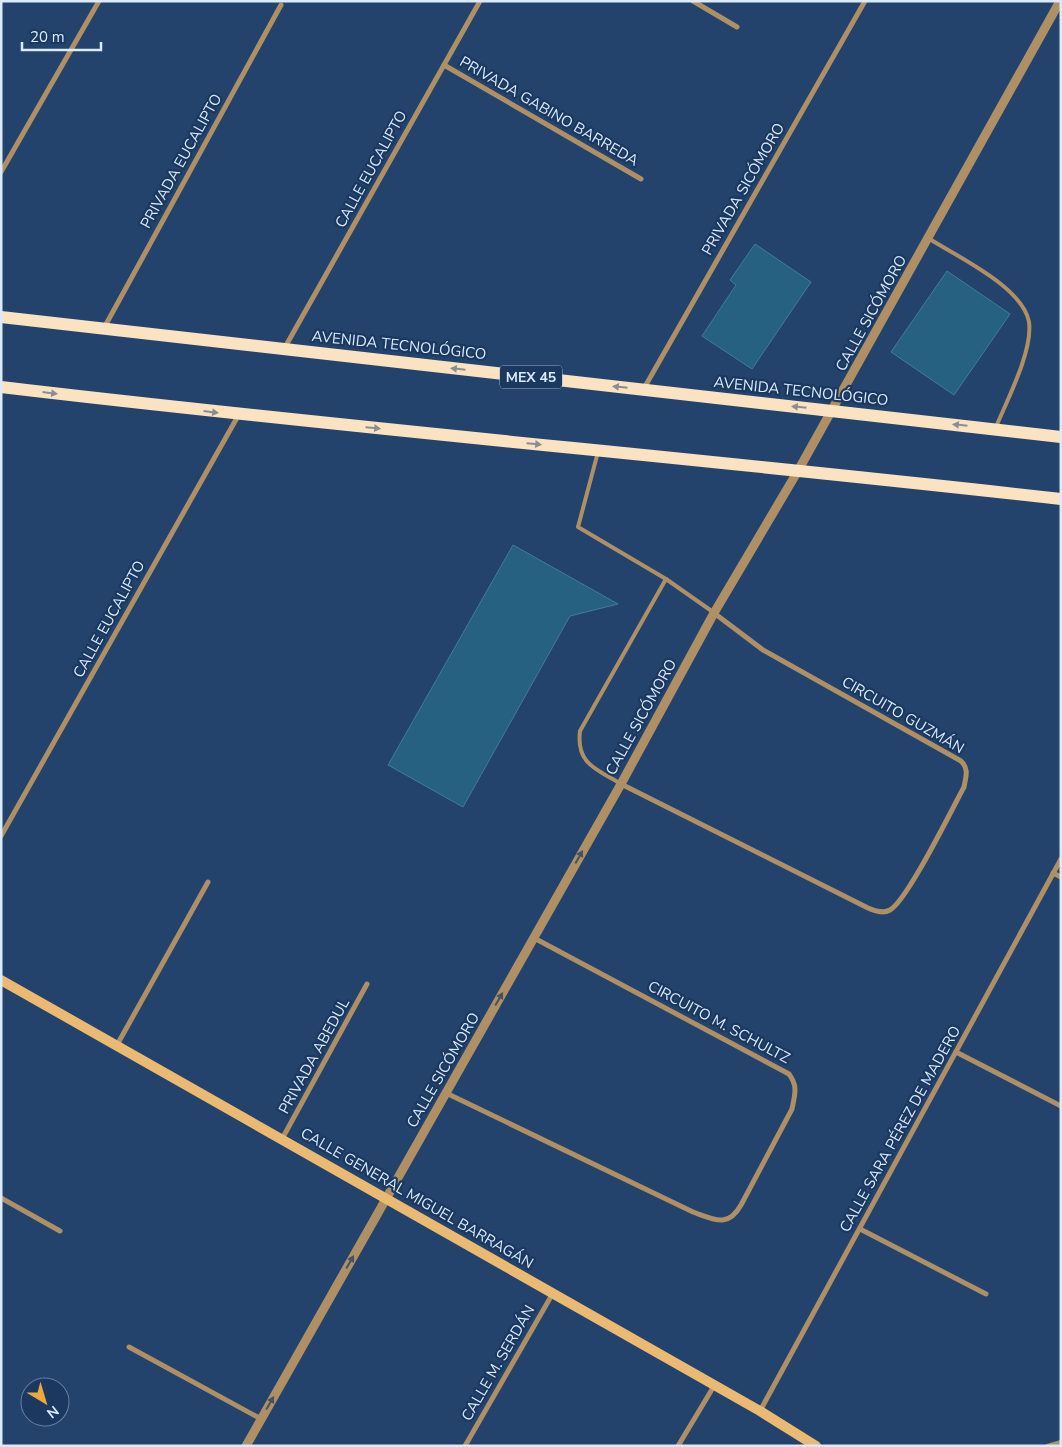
<svg xmlns="http://www.w3.org/2000/svg" width="1062" height="1447" viewBox="0 0 1062 1447" font-family="'Nunito Sans',sans-serif">
  <rect width="100%" height="100%" fill="#24436c"/>
  <!-- building -->
  <g fill="#276181" stroke="#427b9c">
    <path d="M755 244 811 282 752 369 702 336 736 285 730 280Z"/>
    <path d="M947 271 1010 314 954 395 891 352Z"/>
    <path d="M513 545 618 604 570 616 463 807 388 765Z"/>
  </g>
  <g fill="none" stroke-linecap="round" stroke-linejoin="round">
    <!-- service -->
    <g stroke="#ae9064" stroke-width="4">
      <path d="M928 238C956 256 1023 287 1029 322 1033 351 1007 400 996 427"/>
      <path d="M598 452 578 527 666 579 580 731C576 764 596 769 621 784"/>
      <path d="M666 579 713 612"/>
      <path d="M1047 1446 1061 1442"/>
    </g>
    <!-- minor -->
    <g stroke="#ae9064" stroke-width="5">
      <path d="M693 1 737 27"/>
      <path d="M444 65 641 179"/>
      <path d="M1 172 99 1"/>
      <path d="M104 328 281 5"/>
      <path d="M284 349 480 1"/>
      <path d="M643 390 865 1"/>
      <path d="M621 784 868 908C875 911 883 914 890 910 907 901 952 809 964 787 966 776 969 769 961 761L763 650 714 613"/>
      <path d="M1 836 238 416"/>
      <path d="M1053 873 1061 877"/>
      <path d="M117 1045 208 882"/>
      <path d="M956 1052 1061 1106"/>
      <path d="M446 1093 693 1212C715 1220 728 1228 741 1205L792 1109C795 1094 798 1086 789 1074L534 938"/>
      <path d="M282 1139 367 984"/>
      <path d="M1 1198 60 1231"/>
      <path d="M860 1229 986 1294"/>
      <path d="M129 1347 261 1419"/>
      <path d="M760 1411 1061 859"/>
      <path d="M465 1446 553 1293"/>
      <path d="M678 1446 714 1386"/>
    </g>
    <!-- tertiary -->
    <path stroke="#ae9064" stroke-width="9" d="M246 1446 621 784 714 613 799 469 1060 1"/>
    <!-- secondary -->
    <path stroke="#eaba73" stroke-width="10" d="M1 980 760 1411 816 1446"/>
    <!-- primary -->
    <g stroke="#fbe3c1" stroke-width="12">
      <path d="M1 317 1061 437"/>
      <path d="M1 387C354 429 708 459 1061 499"/>
    </g>
  </g>
  <!-- one-way arrows -->
  <defs><path id="oneway-solid" d="M-6-.8H1V-3.2L6.5 0L1 3.2V.8H-6Z" transform="scale(1.25)"/></defs>
  <g fill="#8a8e90">
    <use href="#oneway-solid" transform="translate(458 369) rotate(-174)"/>
    <use href="#oneway-solid" transform="translate(620 387) rotate(-174)"/>
    <use href="#oneway-solid" transform="translate(50 393) rotate(7)"/>
    <use href="#oneway-solid" transform="translate(799 407) rotate(-174)"/>
    <use href="#oneway-solid" transform="translate(211 412) rotate(7)"/>
    <use href="#oneway-solid" transform="translate(960 425) rotate(-174)"/>
    <use href="#oneway-solid" transform="translate(373 428) rotate(5)"/>
    <use href="#oneway-solid" transform="translate(534 444) rotate(5)"/>
  </g>
  <g fill="#465261">
    <use href="#oneway-solid" transform="translate(579 857) rotate(-61)"/>
    <use href="#oneway-solid" transform="translate(499 999) rotate(-60)"/>
    <use href="#oneway-solid" transform="translate(350 1262) rotate(-60)"/>
    <use href="#oneway-solid" transform="translate(270 1403) rotate(-60)"/>
  </g>
  <g text-anchor="middle" stroke-width="4.5" stroke-linejoin="round" paint-order="stroke">
    <!-- shield labels -->
    <rect fill="#1a3860" stroke="#a1b5cf" stroke-width="1" x="500" y="365.5" width="62" height="23" rx="4"/>
    <g font-size="14" font-weight="bold" fill="#dbeafe">
      <text x="531" y="382">MEX 45</text>
    </g>
    <!-- street labels -->
    <g font-size="15" fill="#dbeafe" stroke="#1a3860">
      <text transform="translate(549 111) rotate(30)" y="5">PRIVADA GABINO BARREDA</text>
      <text transform="translate(181 161) rotate(-61)" y="5">PRIVADA EUCALIPTO</text>
      <text transform="translate(371 169) rotate(-61)" y="5">CALLE EUCALIPTO</text>
      <text transform="translate(743 189) rotate(-60)" y="5">PRIVADA SICÓMORO</text>
      <text transform="translate(871 313) rotate(-61)" y="5">CALLE SICÓMORO</text>
      <text transform="translate(399 345) rotate(6)" y="5">AVENIDA TECNOLÓGICO</text>
      <text transform="translate(801 391) rotate(6)" y="5">AVENIDA TECNOLÓGICO</text>
      <text transform="translate(109 619) rotate(-61)" y="5">CALLE EUCALIPTO</text>
      <text transform="translate(903 715) rotate(30)" y="5">CIRCUITO GUZMÁN</text>
      <text transform="translate(641 717) rotate(-61)" y="5">CALLE SICÓMORO</text>
      <text transform="translate(719 1022) rotate(28)" y="5">CIRCUITO M. SCHULTZ</text>
      <text transform="translate(314 1056) rotate(-61)" y="5">PRIVADA ABEDUL</text>
      <text transform="translate(443 1070) rotate(-60)" y="5">CALLE SICÓMORO</text>
      <text transform="translate(900 1129) rotate(-61)" y="5">CALLE SARA PÉREZ DE MADERO</text>
      <text transform="translate(417 1198) rotate(30)" y="5">CALLE GENERAL MIGUEL BARRAGÁN</text>
      <text transform="translate(498 1363) rotate(-60)" y="5">CALLE M. SERDÁN</text>
    </g>
  </g>
  <!-- border -->
  <rect width="1062" height="1447" fill="none" stroke="#dbeafe" stroke-width="5"/>
  <!-- north arrow -->
  <g transform="translate(45 1402) rotate(142)"><circle r="24" fill="#1a3860" stroke="#677f9f"/>
  <path d="M0-4L9 19L0 12L-9 19Z" fill="#eca93a"/>
  <text y="-8" font-size="14" font-weight="bold" text-anchor="middle" fill="#dbeafe">N</text>
  </g>
  <!-- scale -->
  <path d="M22 42v8h79v-8" fill="none" stroke="#dbeafe" stroke-width="2.5"/>
  <text x="30" y="42" font-size="15" fill="#dbeafe" stroke="#1a3860" stroke-width="4" paint-order="stroke">20 m</text>
</svg>
